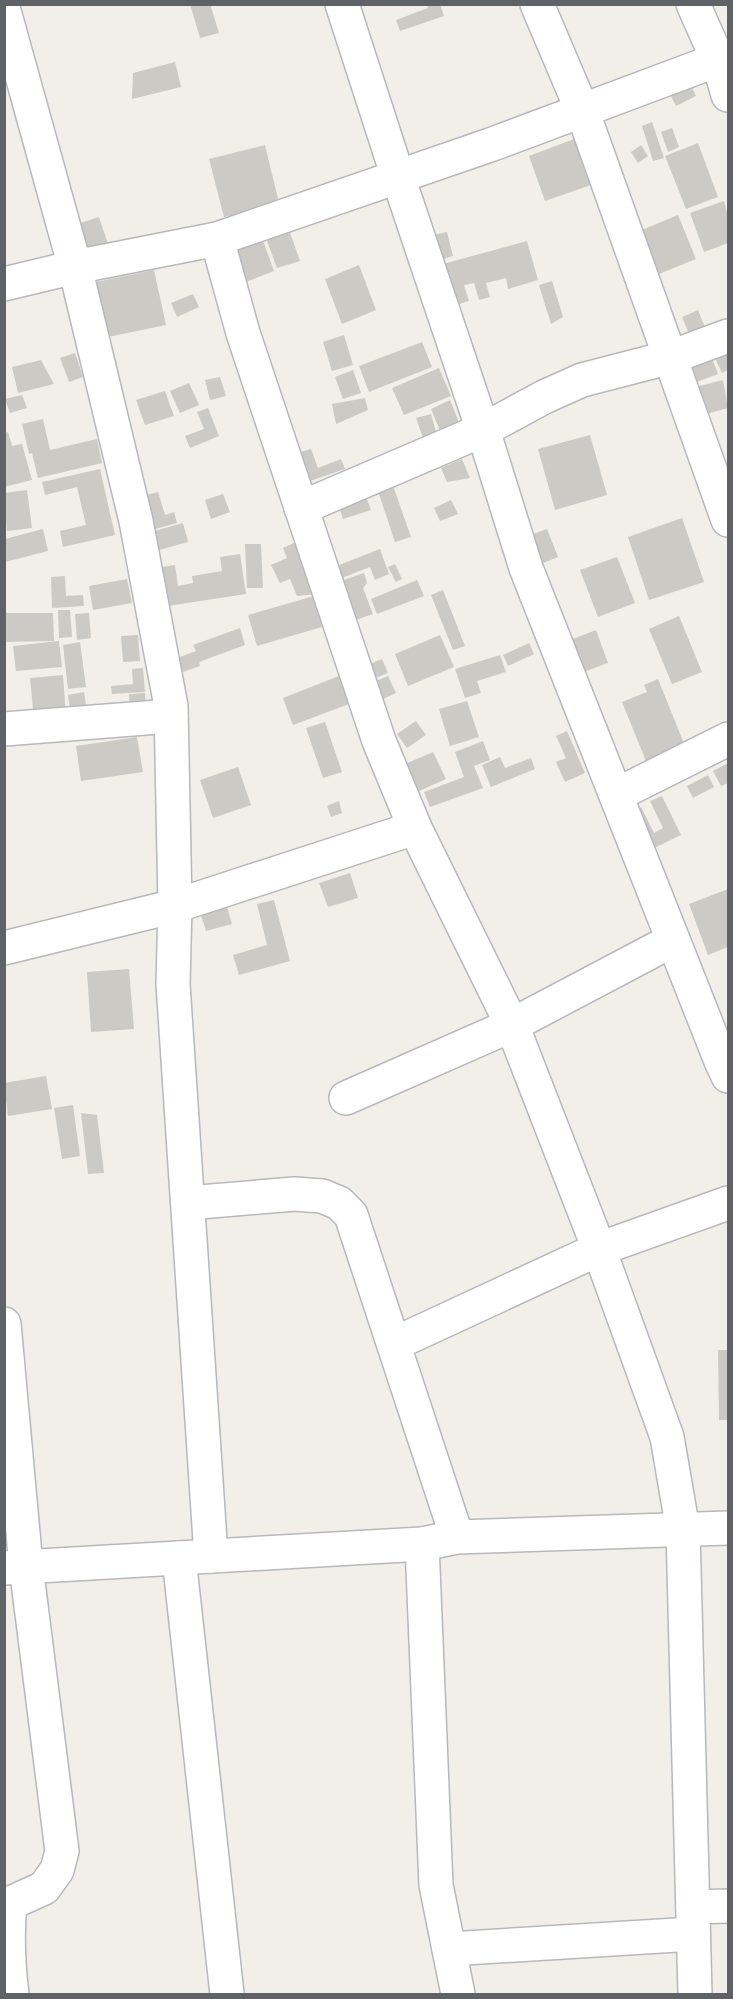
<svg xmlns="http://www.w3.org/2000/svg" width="733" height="1999" viewBox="0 0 733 1999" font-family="Barlow,sans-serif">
  <rect width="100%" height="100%" fill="#f1efe8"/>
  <!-- building -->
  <g fill="#cccac5">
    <path d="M190 4H210L219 33 200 38Z"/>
    <path d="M427 4H440L444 16 400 31 396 20 428 8Z"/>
    <path d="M175 62 181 87 132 99 133 73Z"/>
    <path d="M690 83 696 96 676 106 670 94Z"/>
    <path d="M652 122 664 158 653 161 642 126Z"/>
    <path d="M672 128 679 147 668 152 661 132Z"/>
    <path d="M577 138 594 184 545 201 529 156Z"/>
    <path d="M698 143 718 197 686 209 665 156Z"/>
    <path d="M265 145 279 203 224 217 209 159Z"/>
    <path d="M641 145 648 156 638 163 631 152Z"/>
    <path d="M724 201 728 216V243L704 252 690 213Z"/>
    <path d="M678 215 696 259 654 276 637 232Z"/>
    <path d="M99 217 109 247 84 255 74 225Z"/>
    <path d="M289 230 300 261 277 268 266 238Z"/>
    <path d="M447 232 453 256 440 260 433 235Z"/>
    <path d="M262 238 274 271 243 283 230 251Z"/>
    <path d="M527 241 538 280 508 289 506 278 486 283 490 297 479 300 474 283 464 285 469 301 443 309 432 267Z"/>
    <path d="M359 265 376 310 342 324 325 279Z"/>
    <path d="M154 270 166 325 103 338 91 283Z"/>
    <path d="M552 281 563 317 551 324 539 285Z"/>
    <path d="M193 294 199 307 177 317 171 303Z"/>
    <path d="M698 310 706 330 690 336 682 317Z"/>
    <path d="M344 335 353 365 332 371 323 342Z"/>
    <path d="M422 342 432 367 369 392 359 366Z"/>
    <path d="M728 352V370L722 373 715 358Z"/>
    <path d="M75 353 83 377 69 382 60 358Z"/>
    <path d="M710 353 718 374 689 385 682 363Z"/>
    <path d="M41 360 54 384 18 393 12 367Z"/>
    <path d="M439 368 451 396 404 415 392 388Z"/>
    <path d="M353 370 361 393 343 399 335 377Z"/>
    <path d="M220 377 226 396 210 400 205 380Z"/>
    <path d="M723 380 728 408 695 417 688 389Z"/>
    <path d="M189 383 199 405 180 413 170 391Z"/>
    <path d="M165 391 174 416 145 425 136 400Z"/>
    <path d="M22 395 27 408 10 413 5 399Z"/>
    <path d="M365 398 368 410 336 424 332 404Z"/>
    <path d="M450 400 460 425 441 433 431 409Z"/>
    <path d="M208 408 219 436 190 448 185 436 204 429 197 412Z"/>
    <path d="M431 414 436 432 424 441 416 418Z"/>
    <path d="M43 419 50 450 97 439 102 463 38 478 32 453 29 454 22 424Z"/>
    <path d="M8 432 12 446 22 444 32 480 4 487V433Z"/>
    <path d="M590 435 607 495 555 510 538 449Z"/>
    <path d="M311 449 318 468 341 459 345 469 310 481 300 452Z"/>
    <path d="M462 459 470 478 447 482 441 468Z"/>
    <path d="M100 469 115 535 63 547 60 531 86 525 77 487 45 495 42 482Z"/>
    <path d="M392 483 411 537 395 542 377 488Z"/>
    <path d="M27 490 32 528 7 531 4 493Z"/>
    <path d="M364 491 371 510 343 519 337 500Z"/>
    <path d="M158 492 165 515 174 512 177 523 148 531 139 497Z"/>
    <path d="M223 494 230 512 211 519 205 500Z"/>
    <path d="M451 500 458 514 440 521 434 508Z"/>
    <path d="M682 518 704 582 649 600 628 537Z"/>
    <path d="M183 523 188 542 152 552 147 533Z"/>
    <path d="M43 529 48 551 5 562V539Z"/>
    <path d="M547 529 558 557 536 566 525 537Z"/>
    <path d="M296 542 318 594 297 596 290 579 280 583 271 565 287 558 283 548Z"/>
    <path d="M245 544H261L263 588H247Z"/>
    <path d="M380 549 389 574 375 580 370 567 339 579 334 567Z"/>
    <path d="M240 554 246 594 161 607 155 568 175 565 178 586 193 583 192 576 222 571 220 557Z"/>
    <path d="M617 557 635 603 598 617 580 570Z"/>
    <path d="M395 564 402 579 396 582 388 567Z"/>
    <path d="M364 573 367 583 363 588 373 614 352 621 338 582Z"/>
    <path d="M65 576 66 596 83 595 84 606 52 608 51 577Z"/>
    <path d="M127 579 132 603 93 610 89 586Z"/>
    <path d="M417 580 424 596 377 614 371 599Z"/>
    <path d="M443 590 465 646 453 650 431 595Z"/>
    <path d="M314 596 322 627 257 646 248 615Z"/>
    <path d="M58 610H70L72 637 59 638Z"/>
    <path d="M4 613H53L54 641 4 642Z"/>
    <path d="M89 613 91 638 77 640 75 614Z"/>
    <path d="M679 616 702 672 672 684 649 629Z"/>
    <path d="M240 628 245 645 199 662 200 666 177 674 172 660 196 651 193 645Z"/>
    <path d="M596 630 608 663 578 674 565 642Z"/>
    <path d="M138 635 140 661 123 662 121 636Z"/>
    <path d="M440 635 454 667 408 686 395 654Z"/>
    <path d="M59 641 62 667 16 671 13 646Z"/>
    <path d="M80 642 86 687 68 689 63 645Z"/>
    <path d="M529 643 534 654 508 666 503 655Z"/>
    <path d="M500 655 506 672 477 681 481 693 465 698 455 669Z"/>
    <path d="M382 659 388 673 373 679 367 665Z"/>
    <path d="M143 668 145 692 112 694 111 686 133 684 132 669Z"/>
    <path d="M63 675 66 716 34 719 30 678Z"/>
    <path d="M339 676 349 704 293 725 283 698Z"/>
    <path d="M388 676 396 693 383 699 376 681Z"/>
    <path d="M658 679 687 751 648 766 622 702 647 692 644 685Z"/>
    <path d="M84 692 88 718 71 716 68 695Z"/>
    <path d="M145 693 146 711 130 712 129 694Z"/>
    <path d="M467 701 479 737 450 746 439 709Z"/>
    <path d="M416 721 426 735 407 748 397 734Z"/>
    <path d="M325 722 342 772 323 778 306 728Z"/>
    <path d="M567 731 585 773 565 782 556 762 566 758 556 736Z"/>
    <path d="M137 737 143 772 81 781 76 746Z"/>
    <path d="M483 741 490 760 474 766 483 788 430 807 424 792 464 777 455 752Z"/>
    <path d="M433 752 446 779 417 792 405 764Z"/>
    <path d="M500 757 505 768 531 758 535 769 491 787 482 765Z"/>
    <path d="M728 763V783L721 786 713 771Z"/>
    <path d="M238 767 251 805 213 818 200 780Z"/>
    <path d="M708 775 714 787 693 798 687 786Z"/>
    <path d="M662 796 681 835 648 851 626 814 641 807 654 833 663 828 650 801Z"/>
    <path d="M339 801 342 813 331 817 327 806Z"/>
    <path d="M350 873 358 898 328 907 319 883Z"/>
    <path d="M728 889V947L708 955 689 904Z"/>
    <path d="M274 900 290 961 239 975 233 955 267 945 257 904Z"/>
    <path d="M227 907 232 924 206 931 201 915Z"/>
    <path d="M129 969 134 1029 91 1032 87 972Z"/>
    <path d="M46 1076 52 1109 8 1116 4 1083Z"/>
    <path d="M73 1105 80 1156 62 1159 54 1108Z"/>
    <path d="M81 1113 97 1115 104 1173 88 1174Z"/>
    <path d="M718 1350H728V1420H719Z"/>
  </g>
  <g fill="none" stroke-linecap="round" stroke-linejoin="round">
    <defs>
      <g id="minor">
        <path d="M342 4 398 177 483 430 526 568 721 1061 728 1076"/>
        <path d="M537 4 582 110 728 520"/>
        <path d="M693 4 718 60 728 95"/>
        <path d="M4 11 75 267 136 521 171 706 175 906 173 984 211 1556"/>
        <path d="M217 239 243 333 379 741 415 828 512 1025 599 1249 667 1437 683 1530 695 1994"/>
        <path d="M4 284 75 267 217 239 490 145 728 56"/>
        <path d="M301 508 483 430 544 397 582 380 671 357 728 336"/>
        <path d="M4 729 171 716"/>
        <path d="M616 795 728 739"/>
        <path d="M4 948 175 906 415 828"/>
        <path d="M346 1098 512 1025 673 940"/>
        <path d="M188 1203 294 1194 322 1196 339 1203 351 1215 457 1537"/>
        <path d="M4 1324 26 1566 62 1851 57 1870 44 1888 4 1906"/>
        <path d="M394 1344 599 1249 728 1203"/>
        <path d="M422 1544 436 1885 458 1994"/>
        <path d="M179 1558 227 1994"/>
        <path d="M4 1568 422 1544 457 1537 728 1528"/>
        <path d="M10 1903C7 1934 8 1963 12 1994"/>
        <path d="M693 1907 728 1906"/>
        <path d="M449 1949 693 1934"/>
      </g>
    </defs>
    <!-- minor casing -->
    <use href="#minor" stroke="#b5b8bc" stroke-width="36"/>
    <!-- minor -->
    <use href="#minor" stroke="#fff" stroke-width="33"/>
  </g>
  <!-- border -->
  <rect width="733" height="1999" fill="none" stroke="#5f6368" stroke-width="12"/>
</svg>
